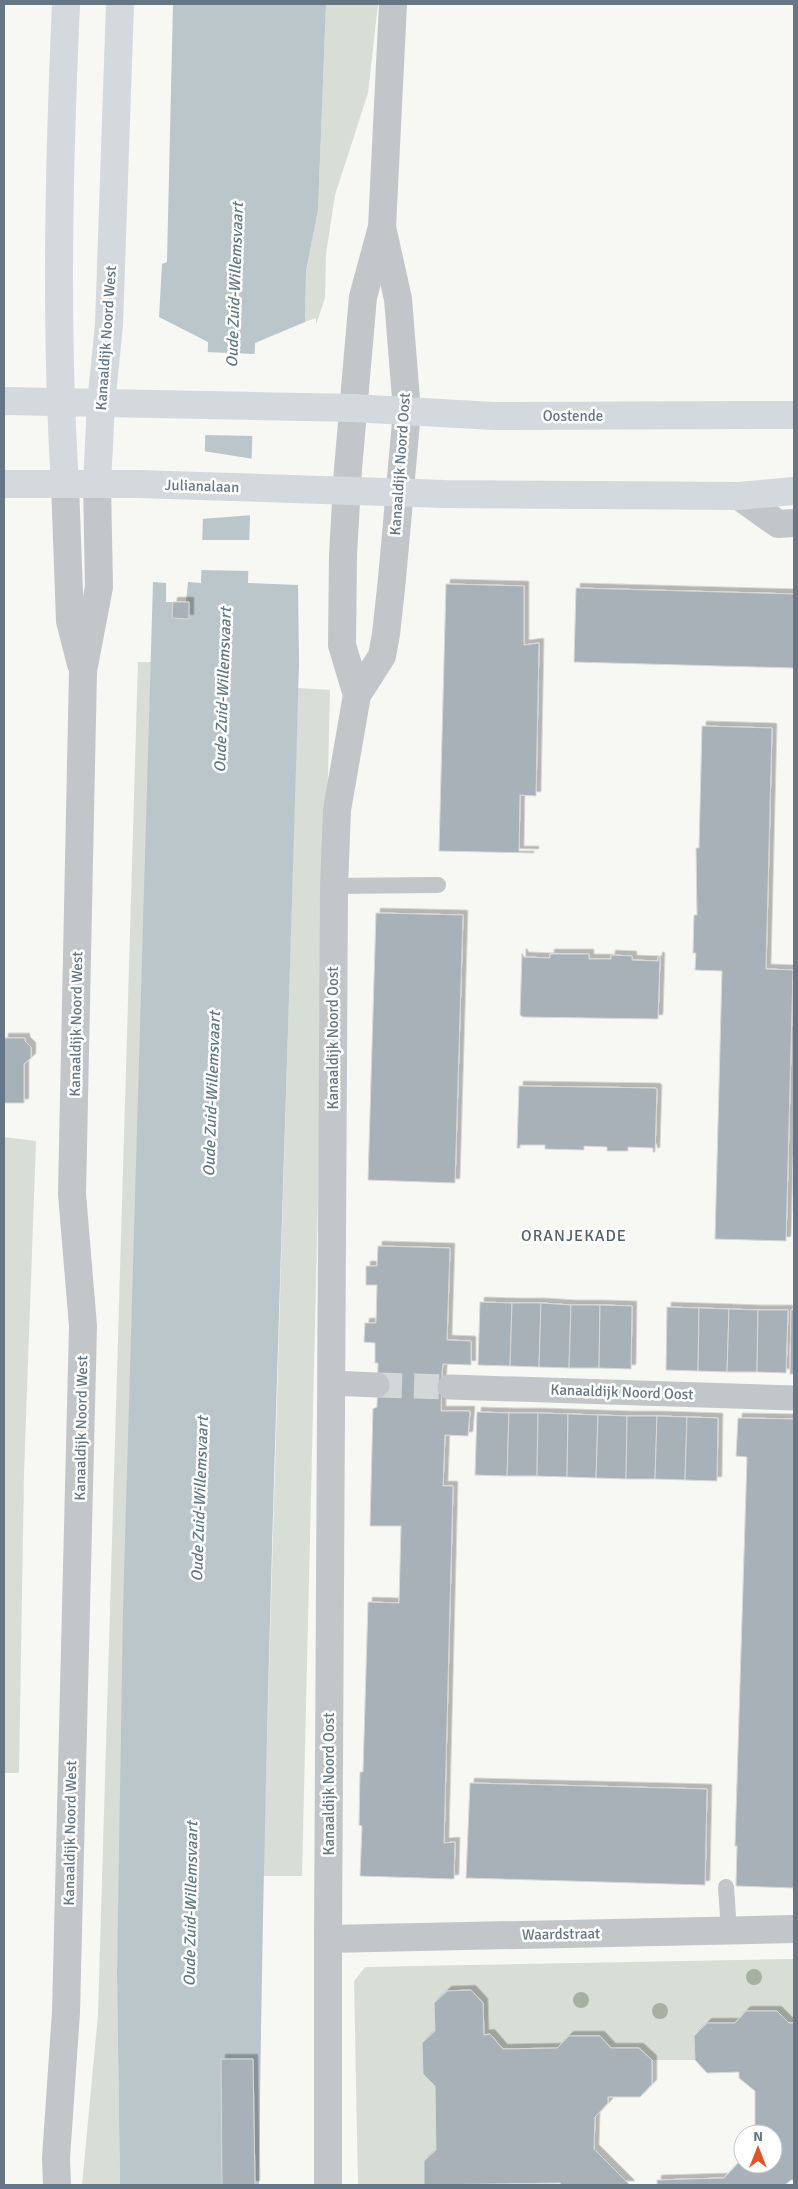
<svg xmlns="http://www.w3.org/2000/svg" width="798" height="2189" viewBox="0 0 798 2189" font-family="Signika,sans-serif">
  <defs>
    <filter id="shadow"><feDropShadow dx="4.5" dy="-4.5" stdDeviation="0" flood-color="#0004"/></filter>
  </defs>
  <rect width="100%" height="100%" fill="#f7f7f4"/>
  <!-- green -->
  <g fill="#d8ded5">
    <path d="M326 4H378L368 93 335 195 326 254 325 298 316 325V318L305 322 306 271 318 210Z"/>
    <path d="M138 662H151L117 1975 120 2185H82L98 2015Z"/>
    <path d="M298 688 330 690 302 1876H263Z"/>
    <path d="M4 1137 36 1141 24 1473 19 1773H4Z"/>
    <path d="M794 1959V2023H789L777 2011H746L735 2023 695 2036V2060H652L639 2048H611L600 2036H569L557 2048 503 2049 490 2034 484 2035 483 2003 470 1990 447 1991 434 2003 435 2031 422 2043 423 2074 435 2086 436 2150 424 2161V2185H358L354 1981 365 1967Z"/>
  </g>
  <!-- water -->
  <path fill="#bac6ca" d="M173 4H326L318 210 306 271 305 322 255 343 248 583 298 585 299 663C285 1170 264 1678 259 2185H120L117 1975 123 1609 153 582 166 583V602H186L188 582 201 583 208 342 159 317 162 264 167 262Z"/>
  <!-- pier -->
  <g fill="#f7f7f4">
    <path d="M205 352 257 354 255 436 203 435Z"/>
    <path d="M203 451 254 459 253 515 201 519Z"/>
    <path d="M200 540H252L251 571 199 570Z"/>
  </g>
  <!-- building -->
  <g fill="#a8b1b7" stroke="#d8d8d6" filter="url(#shadow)">
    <path d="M446 584 524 586V645L539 643 536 796 520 795 519 851H534V853L439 851Z"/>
    <path d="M576 588 794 594V668L574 662Z"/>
    <path d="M173 602H189V619L172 618Z"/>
    <path d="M702 726 772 728 766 969 793 970 786 1241 715 1239 722 971 695 970 696 953H693L694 915H697L696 848H699Z"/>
    <path d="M376 913 463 915 455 1183 368 1180Z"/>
    <path d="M522 953 524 957 550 958V954H589V959H611V955L632 956V960L658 961V957H660L658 1019 523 1017 520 1015Z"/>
    <path d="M4 1038H25V1041L31 1047V1058L24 1064V1103H4Z"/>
    <path d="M519 1086 655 1088 657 1089 655 1152H653V1148L628 1147V1151H607V1147L584 1146V1150L545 1149V1145H520V1148H517Z"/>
    <path d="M378 1246 450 1248 447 1340 471 1341V1365L443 1364 442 1373 441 1411H470L468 1436 445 1435 443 1486H453L444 1843 455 1842 454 1879 360 1876 362 1826 359 1825 360 1772H363L368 1602 399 1603 401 1526H370L373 1409 377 1407 378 1363H375V1343L364 1342 365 1323H376L377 1285H366V1266H377Z"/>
    <path d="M480 1302 512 1303 510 1366 478 1365Z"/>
    <path d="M512 1303H541L539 1367 510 1366Z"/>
    <path d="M541 1303 571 1305 569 1368 539 1367Z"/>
    <path d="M571 1305H600L599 1368H569Z"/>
    <path d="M600 1305 632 1306 631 1369 599 1368Z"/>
    <path d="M667 1307 699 1308 698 1371 666 1370Z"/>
    <path d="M699 1308 729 1309 727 1372 698 1371Z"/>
    <path d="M729 1309 758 1310 757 1372H727Z"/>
    <path d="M758 1310H788L786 1373 757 1372Z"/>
    <path d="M791 1310H794V1374H790Z"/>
    <path d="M477 1412 509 1413 507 1476 475 1475Z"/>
    <path d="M509 1413H538L537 1476H507Z"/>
    <path d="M538 1413 568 1414 567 1477 537 1476Z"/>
    <path d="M568 1414 598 1415 596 1478 567 1477Z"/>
    <path d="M598 1415 627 1416 626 1479 596 1478Z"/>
    <path d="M627 1416H657L655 1479H626Z"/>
    <path d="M657 1416 687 1417 685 1480 655 1479Z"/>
    <path d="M687 1417 718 1418 717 1481 685 1480Z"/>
    <path d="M738 1418 794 1419V1888L736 1886 737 1846H735L747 1457 736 1456Z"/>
    <path d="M470 1783 707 1789 705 1885 466 1878Z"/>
    <path d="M471 1990 483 2003 484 2035 490 2034 503 2049 557 2048 569 2036H600L611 2048H639L652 2060V2084L640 2097H608V2103L595 2117 594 2149 630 2185H562L560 2183 424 2185V2161L436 2150 435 2086 423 2074 422 2043 435 2031 434 2003 447 1991Z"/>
    <path d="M746 2011H777L789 2023H794V2180H791L785 2185H657V2180L724 2178 743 2158V2164H773V2134H755V2091L739 2078V2072L707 2073 695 2060 694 2036 707 2023H735Z"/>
    <path d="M221 2059H253L255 2185H222Z"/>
  </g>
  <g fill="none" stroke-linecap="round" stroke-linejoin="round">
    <!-- pedestrian-tunnel -->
    <path stroke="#d2d7d8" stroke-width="25" stroke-dasharray="25 12" stroke-linecap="butt" d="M377 1385 450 1387"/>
    <!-- service -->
    <g stroke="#c2c6c9" stroke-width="16">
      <path d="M334 886 438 885"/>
      <path d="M726 1887 729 1931"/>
    </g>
    <!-- pedestrian -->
    <g stroke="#c2c6c9" stroke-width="25">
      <path d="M331 1383 377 1385"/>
      <path d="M450 1387 794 1398"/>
    </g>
    <!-- minor -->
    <g stroke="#c2c6c9" stroke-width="28">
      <path d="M739 496 778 524 794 523"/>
      <path d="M357 695 342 645 343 554 348 469 363 297 382 227 393 4"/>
      <path d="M328 1939 794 1929"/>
      <path d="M328 2185V1939L334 886 337 810 357 695 382 656 386 634 392 579 407 411 398 299 382 227"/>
    </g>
    <!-- tertiary -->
    <g stroke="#c2c6c9" stroke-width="28">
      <path d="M65 484 70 621 81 664"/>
      <path d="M57 2185 56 2158 66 2012 83 1326 72 1194 83 671 99 587 97 484"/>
    </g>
    <!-- secondary -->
    <g stroke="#d4d9dd" stroke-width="28">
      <path d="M4 401 353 408 493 416 794 415"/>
      <path d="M4 484H138L445 494 739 496 794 491"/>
      <path d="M65 484C55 324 59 163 66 4"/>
      <path d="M97 484 101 404 109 325 120 4"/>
    </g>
  </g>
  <!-- trees -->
  <g fill="#a7b1a3">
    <circle cx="754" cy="1977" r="8"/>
    <circle cx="581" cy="2000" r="8"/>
    <circle cx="660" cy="2011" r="8"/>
  </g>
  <g text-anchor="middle" stroke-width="5" stroke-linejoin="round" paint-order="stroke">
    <!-- street labels -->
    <g font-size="15" fill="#657785" stroke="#fff">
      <text transform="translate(106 338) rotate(-86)" y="5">Kanaaldijk Noord West</text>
      <text x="573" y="421">Oostende</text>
      <text transform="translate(400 464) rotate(-86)" y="5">Kanaaldijk Noord Oost</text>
      <text transform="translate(202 486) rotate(2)" y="5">Julianalaan</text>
      <text transform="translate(76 1024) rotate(-89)" y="5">Kanaaldijk Noord West</text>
      <text transform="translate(333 1038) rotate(-90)" y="5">Kanaaldijk Noord Oost</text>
      <text transform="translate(622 1392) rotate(2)" y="5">Kanaaldijk Noord Oost</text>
      <text transform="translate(81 1428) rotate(-89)" y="5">Kanaaldijk Noord West</text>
      <text transform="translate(329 1784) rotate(-90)" y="5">Kanaaldijk Noord Oost</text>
      <text transform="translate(70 1833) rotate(-89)" y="5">Kanaaldijk Noord West</text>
      <text transform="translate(561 1934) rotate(-1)" y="5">Waardstraat</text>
    </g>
    <!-- water labels -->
    <g font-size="16" font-style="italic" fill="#617981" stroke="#fff">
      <text transform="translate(234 285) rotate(-88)" y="6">Oude Zuid-Willemsvaart</text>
      <text transform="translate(222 690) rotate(-88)" y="6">Oude Zuid-Willemsvaart</text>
      <text transform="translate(211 1094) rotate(-88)" y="6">Oude Zuid-Willemsvaart</text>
      <text transform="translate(199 1499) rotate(-88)" y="6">Oude Zuid-Willemsvaart</text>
      <text transform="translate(190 1904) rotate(-89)" y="6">Oude Zuid-Willemsvaart</text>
    </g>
    <!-- neighbourhood labels -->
    <g font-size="16" letter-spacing="1" fill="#53606a" stroke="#fff">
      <text x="574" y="1241">ORANJEKADE</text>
    </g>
  </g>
  <!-- border -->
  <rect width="798" height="2189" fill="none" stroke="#657785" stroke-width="10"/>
  <!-- north arrow -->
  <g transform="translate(758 2149)"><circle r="24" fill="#ffffff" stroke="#c1c9ce"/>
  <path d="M0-4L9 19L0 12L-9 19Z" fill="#e55226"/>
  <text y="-8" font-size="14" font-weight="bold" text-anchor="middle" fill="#657785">N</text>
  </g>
</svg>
